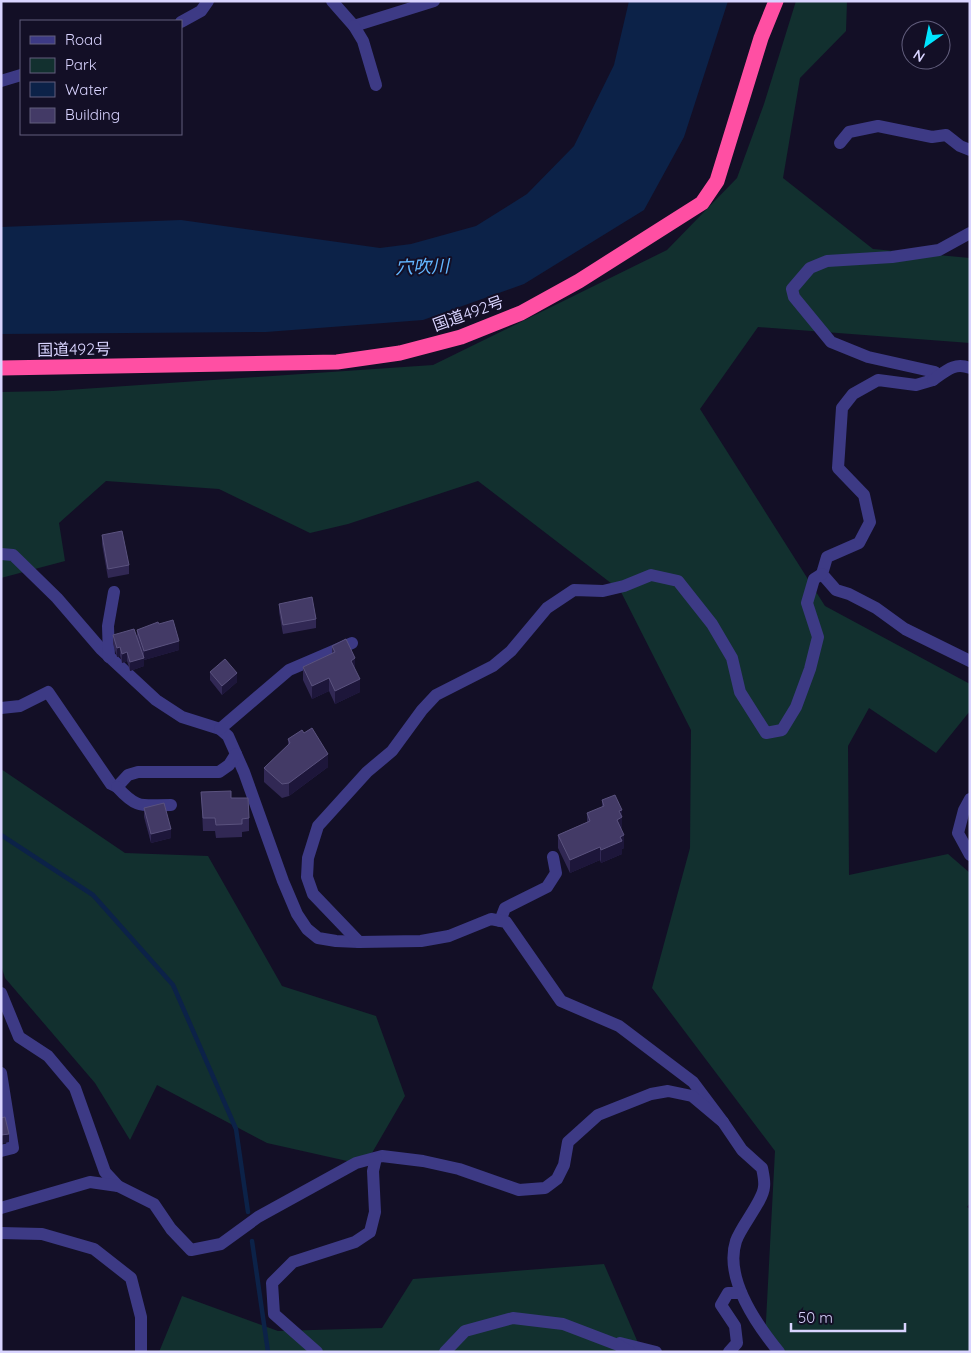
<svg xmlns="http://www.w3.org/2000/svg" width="971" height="1353" viewBox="0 0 971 1353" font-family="Quicksand,'Noto Sans JP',sans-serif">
  <rect width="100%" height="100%" fill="#130f26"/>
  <!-- green -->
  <g fill="#12302f">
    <path d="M796 1H847L846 31 800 78 783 178 873 249 970 258V343L758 327 700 409 825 606 970 684V711L936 753 869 708 848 746 849 875 948 854 970 873V1203L967 1207 970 1209V1352H772L765 1340 775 1151 652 988 690 848 691 730 620 590 478 481 348 524 310 533 219 489 106 481 59 523 65 561 1 578V392L53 391 433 365 667 250 737 178 764 104Z"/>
    <path d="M1 769 125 853 208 856 282 986 376 1016 405 1096 365 1165 267 1143 157 1085 130 1140 95 1083 5 978 1 965Z"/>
    <path d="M604 1264 642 1352H159L182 1296 278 1331 382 1328 413 1279Z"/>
  </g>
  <!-- water -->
  <path fill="#0c2248" d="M629 1H728L684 137 644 210 524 284 423 320 266 332 1 334V227L181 220 380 248 411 244 476 226 527 194 574 146 614 65Z"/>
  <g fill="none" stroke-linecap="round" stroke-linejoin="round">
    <!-- stream -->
    <g stroke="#0c2248" stroke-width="4.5">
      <path d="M1 835 93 895 173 985 236 1129 248 1212"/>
      <path d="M252 1241 268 1352"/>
    </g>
    <!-- street -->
    <g stroke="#3d3a85" stroke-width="12">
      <path d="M332 1 354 26 434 1"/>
      <path d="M181 22 201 11 208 1"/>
      <path d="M354 26 363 41 376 85"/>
      <path d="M1 81 21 75"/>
      <path d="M840 143 849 132 878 126 932 137 946 135 960 146 970 150"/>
      <path d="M970 233 939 250 892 257 827 261 810 268 792 289 794 297 831 342 868 357 935 372 933 380 916 385 878 380 853 394 842 408 838 468 864 495 870 522 859 543 827 557 822 574 836 590 849 594 876 608 905 629 970 661"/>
      <path d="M933 380C946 371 954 362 970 368"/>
      <path d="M1 554 13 555 57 598 101 649 156 700 182 717 220 729 228 736 244 772 283 881 297 914 307 929 318 938 336 941 359 942"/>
      <path d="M109 657 108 626 114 592"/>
      <path d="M1 708 20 706 48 692 111 784 117 787 128 775 138 772H219L229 765 236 754"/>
      <path d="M220 729 289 670 352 643"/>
      <path d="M117 787C138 810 142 805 171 805"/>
      <path d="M970 799 964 810 958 833 970 855"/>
      <path d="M500 921 505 908 547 887 556 873 553 857"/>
      <path d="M1 993 19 1037 48 1056 75 1088 105 1172 118 1186"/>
      <path d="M1 1073 13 1148 1 1151"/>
      <path d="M723 1122 693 1082 619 1026 561 1001 506 922 491 919 449 936 421 941 359 942 313 894 307 877 308 858 318 826 367 772 392 751 422 710 436 695 493 666 511 651 547 608 574 590 603 591 624 586 651 575 678 581 712 624 732 658 740 692 766 733 782 730 796 707 810 669 818 637 807 603 814 579 822 574"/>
      <path d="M1 1208 90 1182 118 1186 154 1204 171 1229 191 1250 221 1244 258 1217 356 1163 382 1156 423 1161 459 1169 519 1190 545 1188 557 1179 564 1165 568 1142 598 1115 651 1094 668 1091 692 1096 723 1122 742 1150 762 1168C763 1173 765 1181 764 1187 763 1201 741 1226 736 1241 724 1278 757 1325 779 1352"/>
      <path d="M1 1233 42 1234 94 1249 131 1278 141 1317V1352"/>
      <path d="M620 1343 656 1352"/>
      <path d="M317 1352 274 1314 272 1283 293 1262 355 1242 370 1232 375 1212 373 1171 376 1158"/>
      <path d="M445 1352 465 1331 513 1318 563 1324 618 1345 630 1352"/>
      <path d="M729 1352 737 1343 735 1326 721 1305 728 1293H741"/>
    </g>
    <!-- highway -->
    <path stroke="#ff4fa3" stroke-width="15" d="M1 368 337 362 400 353 461 337 521 313 579 281 702 203 717 181 761 38 776 1"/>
  </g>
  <!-- wall -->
  <g fill="#312854">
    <path d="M102 535 129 565V574L108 578 102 544Z"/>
    <path d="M279 604 316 619V628L283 634 279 612Z"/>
    <path d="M159 624 179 650 144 660V666L130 671 127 661 122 663 120 656 117 657 113 644V635L137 638V630Z"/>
    <path d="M332 646 355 669 360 692 335 704 329 691 312 699 303 680V667L332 654Z"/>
    <path d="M210 672 237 682 222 695 210 680Z"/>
    <path d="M288 739 328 767 289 796 282 798 264 782V768L288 745Z"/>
    <path d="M201 792 231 798 249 818V831L242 832V837L216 838 215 831H203Z"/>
    <path d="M602 800 622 823 621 831 624 848 622 849V854L601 863 600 860 570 873 558 848V835L587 822V813L602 807Z"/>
    <path d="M144 808 171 838 151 843 144 817Z"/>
  </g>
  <!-- shaded-wall -->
  <g fill="#1d163a">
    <path d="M179 641V650L144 660V666L130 671V662L144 658V651Z"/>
    <path d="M120 647V656L117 657V648Z"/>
    <path d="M127 652V661L122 663V654Z"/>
    <path d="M355 658V671L351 661Z"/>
    <path d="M237 673V682L222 695V686Z"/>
    <path d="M329 678V691L312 699V686Z"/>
    <path d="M360 679V692L335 704V691Z"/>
    <path d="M328 754V767L289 796V783Z"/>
    <path d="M622 810V830L617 820 619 811Z"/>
    <path d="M171 829V838L151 843V834Z"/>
    <path d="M624 835V848L622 849V854L601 863V850Z"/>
    <path d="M600 847V860L570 873V860Z"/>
    <rect x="1" y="1100" width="1" height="9"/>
    <path d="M9 1134V1142L1 1144V1135Z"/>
  </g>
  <!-- building -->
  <g fill="#433a66" stroke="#5a527e">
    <path d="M122 531 129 565 108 569 102 535Z"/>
    <path d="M312 597 316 619 283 625 279 604Z"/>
    <path d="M173 620 179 641 144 651 137 630 158 622 159 624Z"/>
    <path d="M134 629 144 658 130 662 127 652 122 654 120 647 117 648 113 635Z"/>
    <path d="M346 639 355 658 351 661 360 679 335 691 329 678 312 686 303 667 335 652 332 646Z"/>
    <path d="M225 659 237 673 222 686 210 672Z"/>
    <path d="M312 728 328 754 289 783 282 784 264 768 290 743 288 739 302 730 304 733Z"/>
    <path d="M231 791V798H248L249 818 242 819V824L216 825 215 818H203L201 792Z"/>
    <path d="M615 795 622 810 619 811 622 817 617 820 624 835 620 837 622 841 601 850 600 847 570 860 558 835 590 821 587 813 604 806 602 800Z"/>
    <path d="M164 803 171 829 151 834 144 808Z"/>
    <path d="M5 1117 9 1134 1 1135V1118Z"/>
  </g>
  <g text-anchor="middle" stroke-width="4" stroke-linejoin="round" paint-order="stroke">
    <!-- street labels -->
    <g font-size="16" fill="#d9d4ff" stroke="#130f26">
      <text transform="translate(468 313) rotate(-20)" y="6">国道492号</text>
      <text transform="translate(74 349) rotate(-1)" y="6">国道492号</text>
    </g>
    <!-- water labels -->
    <g font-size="18" font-style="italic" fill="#62b6ff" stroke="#130f26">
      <text transform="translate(422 267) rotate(-2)" y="6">穴吹川</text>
    </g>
  </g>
  <!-- border -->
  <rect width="971" height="1353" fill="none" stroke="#d9d4ff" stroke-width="5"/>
  <!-- legend -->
  <rect x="20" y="20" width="162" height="115" fill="#130f26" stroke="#625e7d"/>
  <rect x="30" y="36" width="25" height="8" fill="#3d3a85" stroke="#625e7d"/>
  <text x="65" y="45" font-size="15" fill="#d9d4ff">Road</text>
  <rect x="30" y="58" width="25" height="15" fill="#12302f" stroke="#625e7d"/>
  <text x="65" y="70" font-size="15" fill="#d9d4ff">Park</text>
  <rect x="30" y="82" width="25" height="15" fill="#0c2248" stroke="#625e7d"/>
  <text x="65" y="95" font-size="15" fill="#d9d4ff">Water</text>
  <rect x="30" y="108" width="25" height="15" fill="#433a66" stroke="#625e7d"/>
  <text x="65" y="120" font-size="15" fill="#d9d4ff">Building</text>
  <!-- north arrow -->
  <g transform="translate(926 45) rotate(213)"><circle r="24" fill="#130f26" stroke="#625e7d"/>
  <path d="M0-4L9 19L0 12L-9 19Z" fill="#00e5ff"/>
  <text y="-8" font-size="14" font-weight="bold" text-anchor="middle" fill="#d9d4ff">N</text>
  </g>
  <!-- scale -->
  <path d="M791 1323v8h114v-8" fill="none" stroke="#d9d4ff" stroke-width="2.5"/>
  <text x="798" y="1323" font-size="15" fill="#d9d4ff" stroke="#130f26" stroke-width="4" paint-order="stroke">50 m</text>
</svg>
